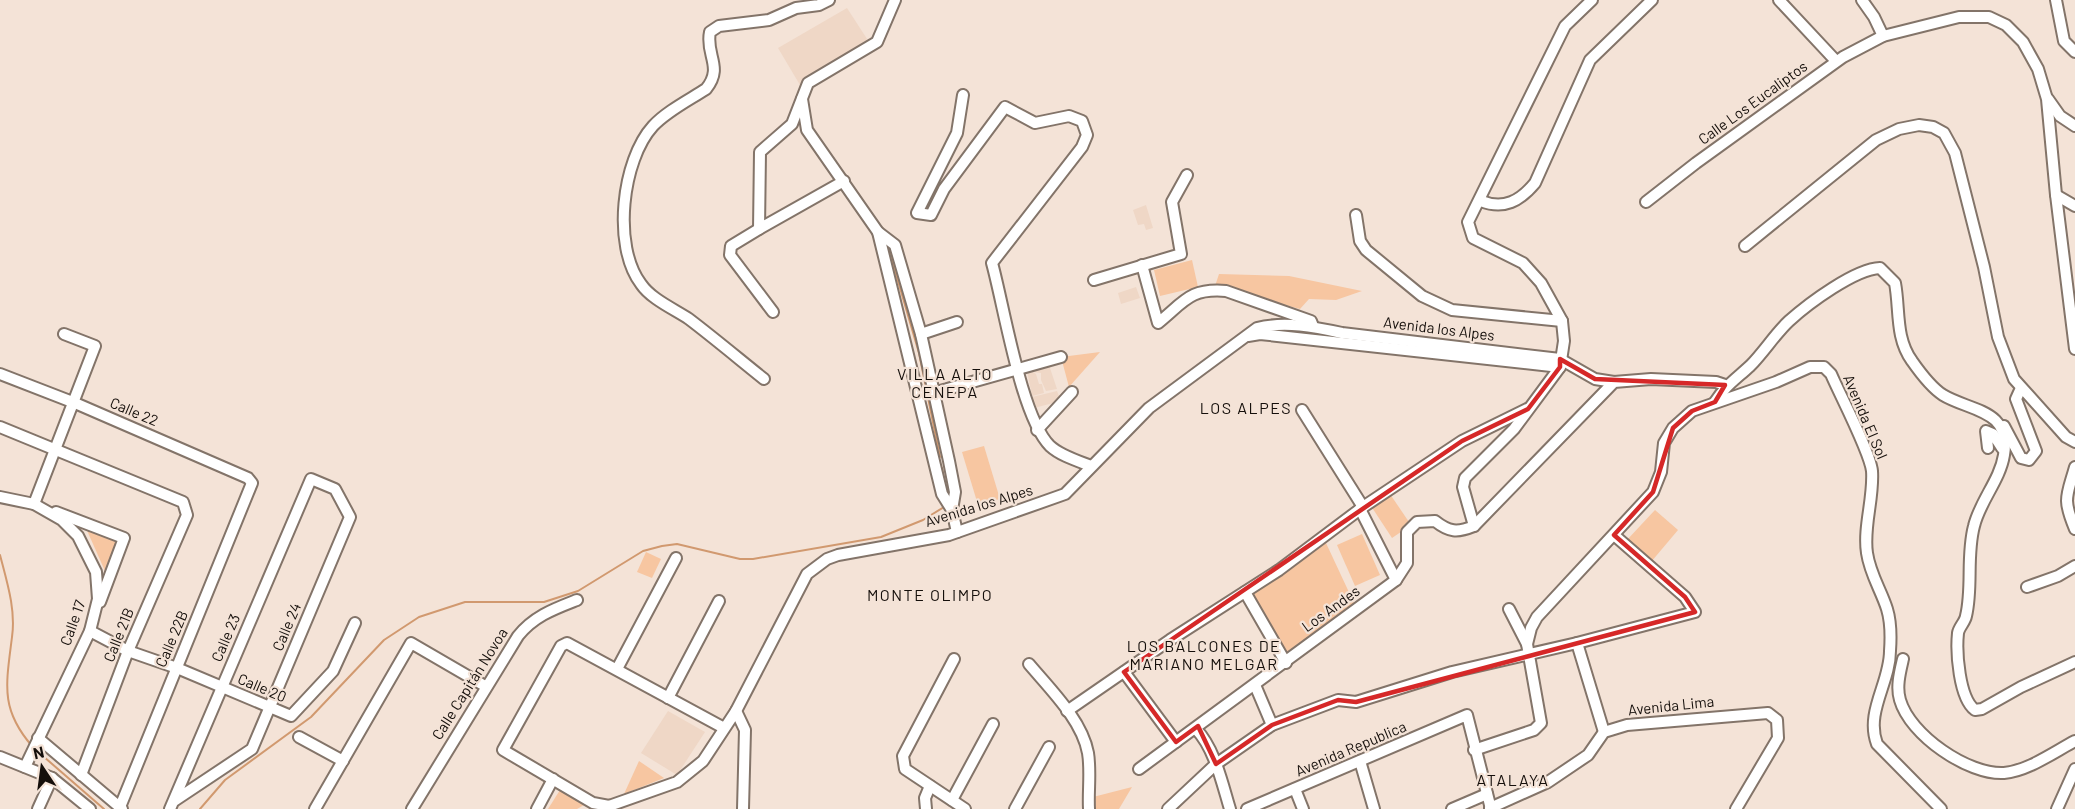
<svg xmlns="http://www.w3.org/2000/svg" width="2075" height="809" viewBox="0 0 2075 809" font-family="Barlow,sans-serif">
  <rect width="100%" height="100%" fill="#f4e3d7"/>
  <!-- built -->
  <g fill="#efd7c6">
    <path d="M847 8 869 42 800 85 778 48Z"/>
    <path d="M1146 205 1153 228 1146 230 1144 224 1138 225 1133 210Z"/>
    <path d="M1136 287 1140 298 1121 304 1118 293Z"/>
    <path d="M1049 365 1057 389 1046 391 1041 380V373L1033 372 1036 374 1039 384H1042L1044 393 1032 396 1027 371Z"/>
    <path d="M1057 391 1061 401 1034 408 1032 397Z"/>
    <path d="M668 711 705 732 677 775 641 753Z"/>
  </g>
  <!-- green -->
  <g fill="#f7c6a1">
    <path d="M1192 260 1198 287 1160 296 1154 270Z"/>
    <path d="M1219 274 1289 276 1362 291 1336 300 1309 299 1300 309 1215 286Z"/>
    <path d="M1100 352 1069 387 1061 357Z"/>
    <path d="M984 446 1000 499 978 505 962 452Z"/>
    <path d="M1390 494 1411 525 1392 538 1371 506Z"/>
    <path d="M1655 510 1678 530 1651 562 1626 541Z"/>
    <path d="M85 526 116 542 105 571Z"/>
    <path d="M1362 534 1380 575 1355 586 1337 545Z"/>
    <path d="M1326 543 1354 603 1285 654 1250 595Z"/>
    <path d="M646 552 661 559 652 578 637 572Z"/>
    <path d="M639 761 664 778 624 794Z"/>
    <path d="M1132 787 1119 809H1094L1093 797Z"/>
    <path d="M560 790 584 805 577 809H548Z"/>
  </g>
  <g fill="none" stroke-linecap="round" stroke-linejoin="round">
    <!-- stream -->
    <g stroke="#d1996f" stroke-width="2">
      <path d="M889 250 919 353 940 457"/>
      <path d="M942 468 945 483"/>
      <path d="M0 555C7 582 16 610 12 637 6 685 0 709 32 746"/>
      <path d="M36 750 104 809"/>
      <path d="M200 809 225 780 311 717 384 640 419 617 465 602H544L578 591 643 551 662 546 677 544 740 559H753L881 537 923 520 944 507"/>
    </g>
    <defs>
      <g id="minor">
        <path d="M1779 0 1836 61"/>
        <path d="M1862 0 1874 17 1883 36"/>
        <path d="M2056 0 2064 41 2075 52"/>
        <path d="M963 95 957 133 917 213 931 215 944 189 1005 107 1035 123 1069 116 1082 121 1087 135 1082 147 992 263C1004 306 1021 417 1050 446 1061 456 1078 461 1091 466"/>
        <path d="M802 99 807 130 878 232 895 245 921 334 949 461 955 492 952 510 957 532"/>
        <path d="M2048 99 2060 116 2075 126"/>
        <path d="M844 181 759 229 760 152 792 124 808 83 877 42 895 0"/>
        <path d="M2056 195 2075 206"/>
        <path d="M1481 201C1504 210 1520 201 1535 183L1590 60 1652 0"/>
        <path d="M1646 202 1696 163 1843 57 1883 36 1959 17H1989L2006 25 2023 42 2038 69 2047 99 2056 195 2075 349"/>
        <path d="M1356 215 1360 241 1366 250 1422 296 1452 310 1562 321"/>
        <path d="M759 229 731 246 730 255 773 312"/>
        <path d="M878 232 942 494 952 510"/>
        <path d="M1745 246 1876 140 1899 129 1919 125 1933 127 1944 133 1955 153 1984 267 1998 337 2014 379 2066 437 2075 442"/>
        <path d="M1142 265 1158 323C1185 301 1190 288 1226 291L1311 321 1313 326"/>
        <path d="M1094 280 1181 254 1172 202 1187 175"/>
        <path d="M921 334 957 322"/>
        <path d="M1248 336 1260 334 1560 367"/>
        <path d="M0 374 75 403 248 478 252 483 120 807"/>
        <path d="M764 379C739 359 714 338 689 319 674 309 651 299 641 284 612 246 622 160 653 126 667 111 689 100 706 89 724 67 705 55 710 32L719 26 769 20 796 8 819 5 829 0"/>
        <path d="M933 393 1061 357"/>
        <path d="M1715 402C1725 386 1736 379 1750 366 1764 352 1775 334 1789 321 1809 303 1855 269 1880 268L1895 283C1900 309 1895 338 1912 361 1919 371 1932 388 1943 395 1969 411 2012 409 2004 455 2000 480 1980 501 1974 526 1966 556 1973 587 1966 616 1965 622 1959 627 1958 633 1956 652 1959 698 1975 710L1982 709 2021 687 2075 662"/>
        <path d="M1302 410 1363 507"/>
        <path d="M2004 426 2021 458 2029 460 2036 451 2016 399 2021 388"/>
        <path d="M0 427 183 502 187 515 128 651 81 775"/>
        <path d="M1037 430 1072 392"/>
        <path d="M1988 448 1986 431 1993 434 2002 448"/>
        <path d="M2075 467C2067 496 2062 498 2075 529"/>
        <path d="M0 497 34 504 62 520 78 536 96 572 98 599 90 631 25 767"/>
        <path d="M34 504 95 346 64 334"/>
        <path d="M1360 509 1396 580"/>
        <path d="M56 512 124 538 100 602"/>
        <path d="M1474 526 1463 487 1465 478 1514 429 1560 367 1564 341 1562 321 1541 283 1523 263 1473 238 1468 222 1565 26 1592 0"/>
        <path d="M2027 587 2058 576 2075 566"/>
        <path d="M1245 592 1286 663"/>
        <path d="M90 631 128 651 177 668 291 716 333 671 355 623"/>
        <path d="M1577 643 1604 732"/>
        <path d="M1527 644 1531 628 1537 617 1653 492 1661 472 1664 443 1673 428 1692 411 1776 382 1810 367H1824L1831 374C1840 395 1870 452 1872 471 1874 498 1863 527 1867 553 1870 574 1881 590 1887 609 1891 622 1891 637 1890 651 1890 683 1865 712 1877 744L1941 809"/>
        <path d="M954 659 903 756 905 769 965 809"/>
        <path d="M1903 659C1900 672 1896 687 1900 700 1910 735 1968 775 2004 773 2028 771 2054 752 2075 741"/>
        <path d="M1029 664C1050 689 1082 720 1088 753 1091 771 1088 791 1089 809"/>
        <path d="M617 669 676 558"/>
        <path d="M1124 672 1176 742"/>
        <path d="M1255 685 1272 725"/>
        <path d="M668 698 719 601"/>
        <path d="M736 711 745 730 743 809"/>
        <path d="M1067 711 1170 640 1279 570 1363 507 1462 441 1527 409"/>
        <path d="M724 728 567 643 561 646 503 750 593 803 609 806 677 782 703 761 736 711 807 574 827 559 838 555 949 535 1065 494 1149 408 1257 328C1285 321 1315 327 1342 333L1560 359 1595 379 1614 382"/>
        <path d="M1196 729C1215 749 1222 783 1230 809"/>
        <path d="M299 737 343 761"/>
        <path d="M38 738 122 809"/>
        <path d="M1474 750 1534 730 1541 723 1527 644 1509 609"/>
        <path d="M0 757 52 778 90 809"/>
        <path d="M1360 761 1374 809"/>
        <path d="M1139 769 1396 580 1407 563V532L1417 522 1435 521C1449 532 1457 533 1474 526L1614 382 1651 379 1716 382 1725 385"/>
        <path d="M1295 789 1303 809"/>
        <path d="M952 800 993 724"/>
        <path d="M1490 808 1548 782 1588 755 1604 732 1627 725 1768 713 1777 720 1778 738 1736 809"/>
        <path d="M38 809 52 778"/>
        <path d="M170 809 311 479 335 489 350 517 252 749 174 801"/>
        <path d="M315 809 411 643 485 686"/>
        <path d="M412 809 518 636C534 616 554 609 577 600"/>
        <path d="M537 809 553 779"/>
        <path d="M926 809 925 798 930 786"/>
        <path d="M1015 809 1049 747"/>
        <path d="M1168 809 1216 764 1272 725 1338 700 1356 702 1452 672 1577 643 1695 612 1685 597 1614 535"/>
        <path d="M1247 809 1467 715 1491 809"/>
        <path d="M1452 809 1487 794"/>
        <path d="M2057 809 2075 769"/>
      </g>
    </defs>
    <!-- minor casing -->
    <use href="#minor" stroke="#837469" stroke-width="14"/>
    <!-- minor -->
    <use href="#minor" stroke="#fff" stroke-width="10"/>
  </g>
  <!-- marked area -->
  <path fill="none" stroke="#d62828" stroke-width="4.5" stroke-linejoin="round" d="M1560 359 1595 379 1725 385 1715 402 1692 411 1673 428 1653 492 1614 535 1685 597 1695 612 1356 702 1338 700 1272 725 1216 764 1198 726 1176 742 1124 672 1462 441 1528 409 1560 367Z"/>
  <g text-anchor="middle" stroke-width="4.5" stroke-linejoin="round" paint-order="stroke">
    <!-- street labels -->
    <g font-size="15" fill="#150f0b" stroke="#f4e3d7">
      <text transform="translate(1753 103) rotate(-36)" y="5">Calle Los Eucaliptos</text>
      <text transform="translate(1439 329) rotate(7)" y="5">Avenida los Alpes</text>
      <text transform="translate(134 412) rotate(23)" y="5">Calle 22</text>
      <text transform="translate(1865 417) rotate(67)" y="5">Avenida El Sol</text>
      <text transform="translate(979 506) rotate(-17)" y="5">Avenida los Alpes</text>
      <text transform="translate(1331 609) rotate(-36)" y="5">Los Andes</text>
      <text transform="translate(73 623) rotate(-70)" y="5">Calle 17</text>
      <text transform="translate(287 627) rotate(-67)" y="5">Calle 24</text>
      <text transform="translate(119 635) rotate(-68)" y="5">Calle 21B</text>
      <text transform="translate(226 638) rotate(-67)" y="5">Calle 23</text>
      <text transform="translate(172 639) rotate(-67)" y="5">Calle 22B</text>
      <text transform="translate(470 684) rotate(-58)" y="5">Calle Capitán Novoa</text>
      <text transform="translate(262 688) rotate(23)" y="5">Calle 20</text>
      <text transform="translate(1671 706) rotate(-6)" y="5">Avenida Lima</text>
      <text transform="translate(1351 749) rotate(-23)" y="5">Avenida Republica</text>
    </g>
    <!-- neighbourhood labels -->
    <g font-size="16" letter-spacing="1.5" fill="#150f0b" stroke="#f4e3d7">
      <text x="945" y="380">VILLA ALTO<tspan x="945" dy="18">CENEPA</tspan></text>
      <text x="1246" y="414">LOS ALPES</text>
      <text x="930" y="601">MONTE OLIMPO</text>
      <text x="1204" y="652">LOS BALCONES DE<tspan x="1204" dy="18">MARIANO MELGAR</tspan></text>
      <text x="1513" y="786">ATALAYA</text>
    </g>
  </g>
  <!-- north arrow -->
  <g transform="translate(42 767) rotate(347)" stroke="#f4e3d7" stroke-width="4.5" paint-order="stroke">
  <path d="M0-4.5L10 22L0 15L-10 22Z" fill="#150f0b"/>
  <text y="-9" font-size="16" font-weight="bold" text-anchor="middle" fill="#150f0b">N</text>
  </g>
</svg>
